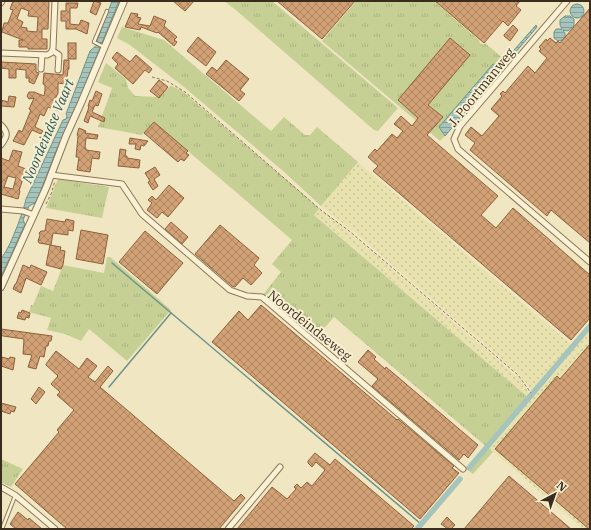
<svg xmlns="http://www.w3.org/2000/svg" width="591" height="530" viewBox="0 0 591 530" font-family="'IBM Plex Serif',serif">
  <defs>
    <pattern id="farmland-dots" width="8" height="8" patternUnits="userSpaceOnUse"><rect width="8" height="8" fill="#e8e2af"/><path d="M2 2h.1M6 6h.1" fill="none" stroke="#c8c296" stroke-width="1.8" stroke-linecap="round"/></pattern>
    <pattern id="grass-tufts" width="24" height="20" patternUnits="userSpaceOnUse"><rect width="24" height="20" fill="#c6d095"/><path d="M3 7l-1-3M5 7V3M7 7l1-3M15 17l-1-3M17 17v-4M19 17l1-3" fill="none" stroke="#abb380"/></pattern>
    <pattern id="water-rules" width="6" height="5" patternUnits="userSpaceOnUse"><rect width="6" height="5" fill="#a5c4bc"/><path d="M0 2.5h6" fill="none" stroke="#88a098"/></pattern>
    <pattern id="building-cross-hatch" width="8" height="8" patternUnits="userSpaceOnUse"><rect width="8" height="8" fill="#d2a175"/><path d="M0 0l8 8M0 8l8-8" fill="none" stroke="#ac845f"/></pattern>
  </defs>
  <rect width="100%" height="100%" fill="#f1e6c2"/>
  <!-- farmland -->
  <path fill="url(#farmland-dots)" d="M358 162 574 347 590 329V529H583L489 448 530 399 314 214 319 209 343 227 514 374 520 379 532 397 534 393 519 374 502 359 353 231 321 206Z"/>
  <!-- grass -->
  <g fill="url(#grass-tufts)">
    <path d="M224 1H272L398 108 378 131 374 130 237 11Z"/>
    <path d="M356 1H434L480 41 479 42 483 45 485 43 505 60 442 133 445 136 440 141 322 41Z"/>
    <path d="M122 27 164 40 271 131 284 117 305 135H310L317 127 358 162 321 206 283 171 184 87 130 45 117 38Z"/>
    <path d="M106 63 126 79 128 88 135 96 157 97 171 86 181 90 302 193 319 209 314 215 530 399 489 448 493 452 473 474 469 471 488 448 334 317 314 340 262 296 281 272 272 264 292 240 154 122 142 135 98 127 112 88 98 82Z"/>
    <path d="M58 179 109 187 102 218 46 208Z"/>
    <path d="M107 257H110L171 310 127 361 89 329 81 341 65 334 47 330 51 318 29 312 31 305H33L41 286 53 291 63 265 104 273Z"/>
    <path d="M1 459 23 469 11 487 1 482Z"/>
  </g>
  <!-- water -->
  <g fill="url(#water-rules)" stroke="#6b938b">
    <path d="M112 1H119L78 102 56 151 38 198 35 203 29 206 23 220 25 224 1 277V258C9 251 24 210 26 199L63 120 66 119 67 116 66 114 90 51 99 43 97 41Z"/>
    <circle cx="577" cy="11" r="7"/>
    <path d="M565 16H570L574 19V26L568 31 563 30 565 33V37L562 40 558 41 554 38V32L556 29H562L560 25V20Z"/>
    <path d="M536 25 537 27 445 136 439 127 493 64 500 66Z"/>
  </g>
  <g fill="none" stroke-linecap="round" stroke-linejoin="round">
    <!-- stream -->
    <g stroke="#6b938b" stroke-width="1.5">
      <path d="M112 263 421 524"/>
      <path d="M109 387 171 313"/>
    </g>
    <!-- canal -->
    <g stroke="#a5c4bc" stroke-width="5.5">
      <path d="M469 468 590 326"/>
      <path d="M417 529 460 479"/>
    </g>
  </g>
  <!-- building -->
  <g fill="url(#building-cross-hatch)" stroke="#8e613b" fill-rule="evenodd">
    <path d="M13 1H49L48 29H42V39H47V49H28V47H19V40H23L2 32 4 23H8L13 10 10 9ZM21 8 29 11 28 16 38 17 37 32 27 31V28L21 27 23 22 17 19Z"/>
    <path d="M94 1 101 3 96 15 90 12Z"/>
    <path d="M173 1H194L185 11Z"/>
    <path d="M277 1H355L322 39Z"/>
    <path d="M435 1H520L516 6 521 10 508 26 503 21 484 43Z"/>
    <path d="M66 3H78L77 8H70V24L79 25 81 20 89 23 87 34 76 29H66V21H61V11H66Z"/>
    <path d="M590 8V243L551 210 547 216 470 150 475 143 465 135 471 127 482 136 499 116 491 109 502 96 500 94 503 91 505 93 528 66 535 73 547 58 539 51 541 49 539 47 546 39 547 41 550 38 556 43 558 41 560 43Z"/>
    <path d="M131 13 138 14 137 17 141 18 138 24 150 26 154 16 166 21 164 26 177 37 174 40 177 42 174 46 158 32 157 33 141 27 140 30 125 27Z"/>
    <path d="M513 25 518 30 510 41 504 36V35Z"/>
    <path d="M198 37 216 52 206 66 187 51Z"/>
    <path d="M450 38 470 55 428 105 443 117 427 135 498 196 481 215 496 228 513 208 590 275V318L571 340 373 171 378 166 368 157 375 149 377 151 392 134 397 138 403 131 394 124 401 116 412 126 418 118 398 100Z"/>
    <rect x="68" y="43" width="8" height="16"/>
    <path d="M117 52 130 62 136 55 152 69 149 73 145 70 133 84 115 68 118 64 112 58Z"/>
    <path d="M64 60H69V69H68L67 78H65V84L58 83V93L54 101 62 104 59 111 48 107 44 116 40 114 35 127 43 131 41 134 32 130 24 145 13 141 19 130 22 132 31 110 29 109 34 98 29 99 27 96 29 92H34L44 96 45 90V85L43 84 44 73 63 75Z"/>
    <path d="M226 60 249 79 240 90 245 94 239 101 206 74 212 67 217 71Z"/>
    <path d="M1 62 36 64V72L39 73 34 84 29 82V78H26V70L16 69V78H9V69L1 68Z"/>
    <path d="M159 80 168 87 159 98 150 91Z"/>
    <path d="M96 91 102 94 98 106 95 105 92 112 105 118 104 122 90 116 88 123 84 121 88 110 89 106H88L90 100 92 101Z"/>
    <path d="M9 96 16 97 14 107 1 106V100L8 102Z"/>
    <path d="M154 122 188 151 186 153 189 155 184 161 181 159 178 162 144 133Z"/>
    <path d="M79 128 86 131 85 133 98 135 97 139 86 138 85 148H86V150L100 152 99 159 92 158 90 172 77 170 79 157H76L78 136 77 135Z"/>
    <path d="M130 138 148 141 144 146 141 145 140 150 135 149 136 144H129Z"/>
    <path d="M120 149 126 150 125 156H127V158L140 160 139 168 118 166Z"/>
    <path d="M13 150 22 152 18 166 26 169 19 191H20L18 199 1 194V158L9 161ZM8 176 16 178 13 189 4 187Z"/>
    <path d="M155 167 160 175 154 179 158 186 153 190 149 184 148 182 150 181 145 173Z"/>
    <path d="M169 185 184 198 168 217 162 212 157 218 147 210 152 203 148 200 152 196 156 200Z"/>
    <path d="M47 219 65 222 66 219 74 221 73 231 68 230V235L53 233 51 245 39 243 38 241 40 235 39 233 41 231H45Z"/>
    <path d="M171 222 188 237 182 244 165 229Z"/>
    <path d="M220 225 259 258 254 265 262 273 251 285 243 278 235 287 232 286 195 254Z"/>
    <path d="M81 230 108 235 103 264 76 259Z"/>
    <path d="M145 231 183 263 157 294 119 262Z"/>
    <path d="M50 245 61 247 60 250 65 251 63 265 61 269 46 265Z"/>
    <path d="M23 265 30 268 31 265 47 272 41 285 26 278 21 293 13 289 15 284H16Z"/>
    <path d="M261 305 397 420 398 419 454 466 452 468 459 473 420 519 212 342 239 311 248 320Z"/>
    <path d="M22 310 30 313 29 318 26 317 25 320 17 318 19 312 21 313Z"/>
    <path d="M1 329 52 336 51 341H49L48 346H46L44 357 40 356 36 369 28 367 32 355 23 354 24 339 3 336 1 335Z"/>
    <path d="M590 344V529H589L495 449 557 376 560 379Z"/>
    <path d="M368 350 376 357 374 359 385 369 386 367 478 445 468 458 464 454 459 460 372 386 378 379 358 362Z"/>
    <path d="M56 351 79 369 87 358 97 366 88 377 95 382 108 366 113 371 100 387 234 501 241 494 245 498 219 529H67L15 484 59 432 57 430 74 410 57 395 60 392 51 384 58 376 46 365V364Z"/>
    <path d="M2 357 9 359 10 357 15 358 13 370 1 366Z"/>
    <path d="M39 387 45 392 36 404 31 399Z"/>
    <path d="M1 403 16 407 14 412 11 411 10 414 1 411Z"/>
    <path d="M315 453 330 465 335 459 414 526 411 529H237L272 487 287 499 296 489 294 487 297 484 301 488 307 482 312 486 325 470 316 462 312 467 308 463V461Z"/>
    <path d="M509 476 571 529H464Z"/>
    <path d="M18 512 28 520 29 518 42 529H16L10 524Z"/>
    <path d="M447 517 455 525 451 529H448L441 524Z"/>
  </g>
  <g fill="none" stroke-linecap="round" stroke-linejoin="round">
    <defs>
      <g id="service">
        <path d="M104 47 94 42 107 11"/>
        <path d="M2 529 15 496"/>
      </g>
      <g id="minor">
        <path d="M567 1 460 126 454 139 458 149 590 262"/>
        <path d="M1 3 2 1"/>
        <path d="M53 51 59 55 58 70"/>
        <path d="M1 53 47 55 51 53 53 48 55 1"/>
        <path d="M41 69 42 55"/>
        <path d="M1 125C9 133 7 137 1 145"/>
        <path d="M51 175 122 184 142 214 230 290 247 296 262 297 463 469"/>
        <path d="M1 209 23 211 34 215"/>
        <path d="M1 487 15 495 55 529"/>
        <path d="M228 529 280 467"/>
      </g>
      <path id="tertiary" d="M1 287 46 188 66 136 81 103 124 1"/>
    </defs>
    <!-- service casing -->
    <use href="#service" stroke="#8d7758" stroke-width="4.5"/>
    <!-- minor casing -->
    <use href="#minor" stroke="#8d7758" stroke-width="7"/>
    <!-- tertiary casing -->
    <use href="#tertiary" stroke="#8d7758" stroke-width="8"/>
    <!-- path -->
    <g stroke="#8d7758" stroke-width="1" stroke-dasharray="3 2" stroke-linecap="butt">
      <path d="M152 77 167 81 185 92 322 211 348 230 518 375 531 393"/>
      <path d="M46 204 51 194 55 181"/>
    </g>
    <!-- service -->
    <use href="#service" stroke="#fbf2d6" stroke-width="2.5"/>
    <!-- minor -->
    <use href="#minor" stroke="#fbf2d6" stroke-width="5"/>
    <!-- tertiary -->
    <use href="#tertiary" stroke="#fbf2d6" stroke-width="6"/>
  </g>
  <g text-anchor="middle" stroke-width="4" stroke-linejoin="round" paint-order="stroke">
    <!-- street labels -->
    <g font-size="13" fill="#3b2d1d" stroke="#f8efd2">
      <text transform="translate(481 87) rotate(-51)" y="5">J. Poortmanweg</text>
      <text transform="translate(310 325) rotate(39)" y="5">Noordeindseweg</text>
    </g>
    <!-- water labels -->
    <g font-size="14" font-style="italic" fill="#2b5c5c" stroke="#f8efd2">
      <text transform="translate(48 131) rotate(-67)" y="5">Noordeindse Vaart</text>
    </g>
  </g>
  <!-- border -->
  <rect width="591" height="530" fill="none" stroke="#3b2d1d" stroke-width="4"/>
  <!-- north arrow -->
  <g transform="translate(555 494) rotate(41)" stroke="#f8efd2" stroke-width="3" paint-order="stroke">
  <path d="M0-3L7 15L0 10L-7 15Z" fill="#3b2d1d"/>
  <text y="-6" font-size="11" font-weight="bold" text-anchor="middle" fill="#3b2d1d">N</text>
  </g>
</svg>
